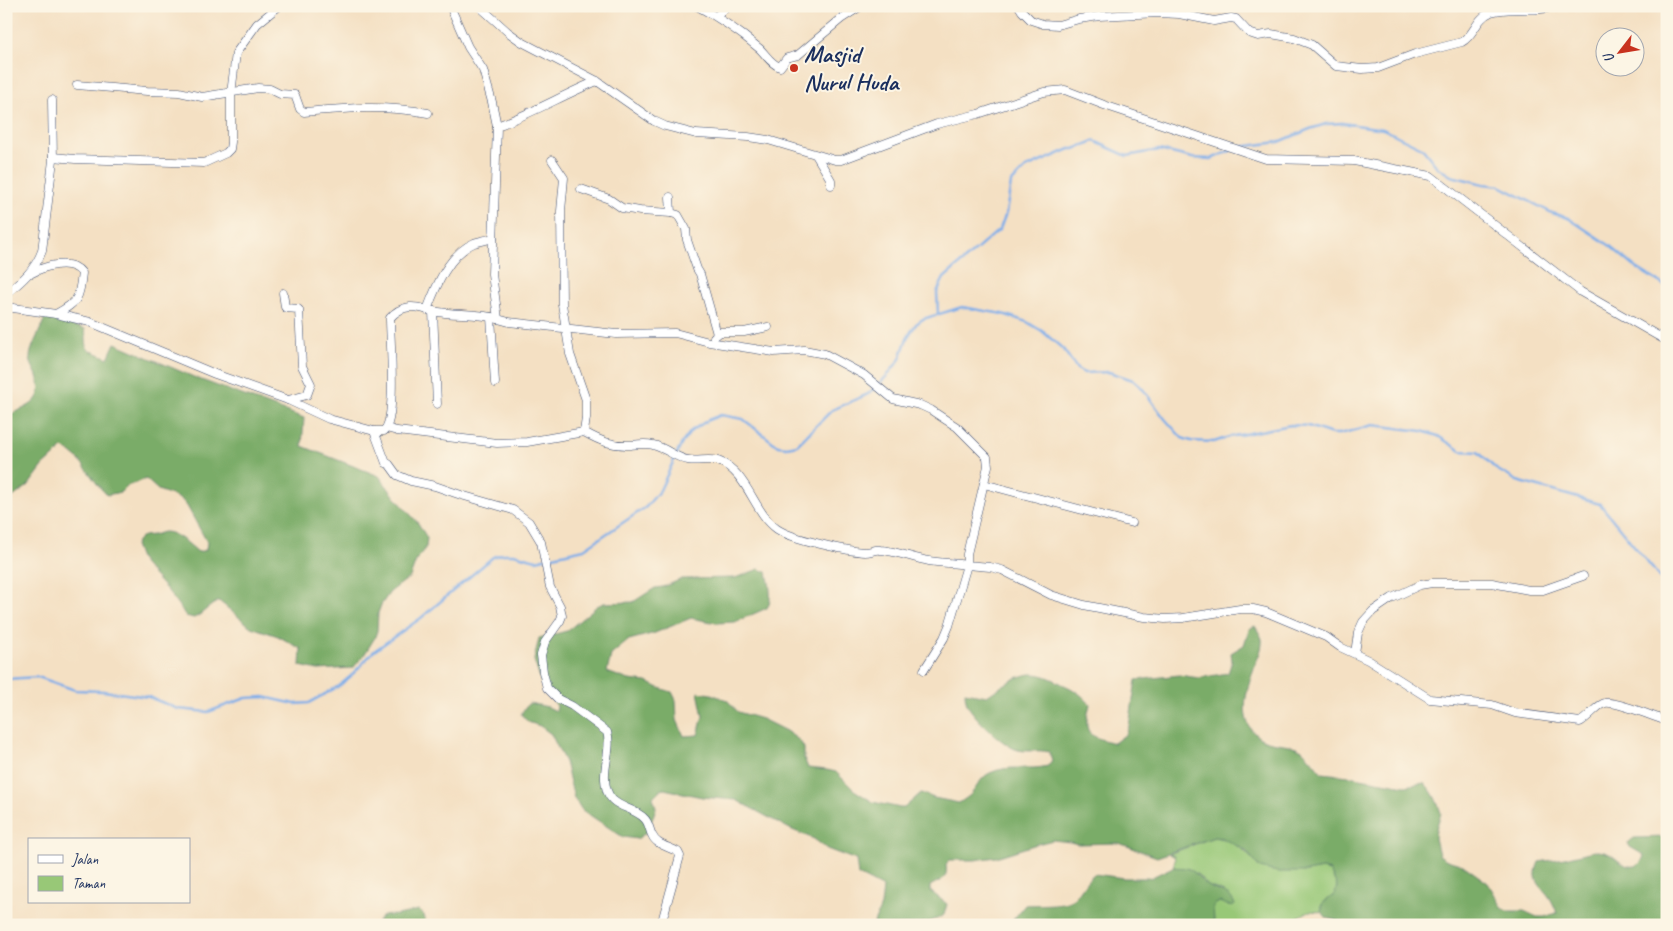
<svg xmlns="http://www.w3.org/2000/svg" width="1673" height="931" viewBox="0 0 1673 931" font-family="Caveat,sans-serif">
  <rect width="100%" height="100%" fill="#fcf5e5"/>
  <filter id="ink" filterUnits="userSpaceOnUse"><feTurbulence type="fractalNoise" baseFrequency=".02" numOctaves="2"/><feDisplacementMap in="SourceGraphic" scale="10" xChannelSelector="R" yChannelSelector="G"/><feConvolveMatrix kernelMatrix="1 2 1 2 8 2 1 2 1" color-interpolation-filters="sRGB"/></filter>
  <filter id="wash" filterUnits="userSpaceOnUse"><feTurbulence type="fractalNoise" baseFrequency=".0096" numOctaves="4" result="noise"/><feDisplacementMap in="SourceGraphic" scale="20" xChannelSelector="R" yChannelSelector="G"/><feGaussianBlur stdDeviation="1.12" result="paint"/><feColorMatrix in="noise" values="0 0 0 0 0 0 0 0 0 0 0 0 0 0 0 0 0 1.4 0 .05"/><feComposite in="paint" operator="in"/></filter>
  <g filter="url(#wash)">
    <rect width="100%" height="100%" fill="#f4e0c3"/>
    <!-- green -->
    <path fill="#98c877" stroke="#5a7c6a" d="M1214 837C1235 840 1247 852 1260 868L1307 872 1322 869 1330 871 1337 885 1335 894 1322 904V912L1309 911 1284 925H1216L1214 922 1212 906 1219 902 1224 892 1208 886 1197 874 1187 869 1173 867 1175 860 1174 856 1169 854Z"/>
    <!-- forest -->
    <g fill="#7aac68" stroke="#4a6e63">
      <path d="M45 317 85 329 87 349 108 358 115 343 196 378 304 418 302 446 379 476 395 497 418 523 427 538 426 547 416 561 410 577 390 592 381 605 378 613 377 631 374 639 364 655 353 668 318 670 300 666 301 649 278 636 251 627 219 601C209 605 203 614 194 618L186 616 168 591 146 567 141 561 135 545C140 535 143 536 154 535 158 534 161 532 165 532 176 532 190 545 198 552L206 550 207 542 187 506 182 500 174 496 158 490 146 479 127 486 121 492 107 495C90 479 85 459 63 448L43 466 28 486 6 502V416C26 407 47 403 37 376 35 370 30 364 30 357 30 348 42 328 45 317Z"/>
      <path d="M759 569 767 572C769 582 773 599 767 608L735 622 717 623 691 618 655 633 629 640 611 655 607 672 629 680 647 682 659 688 672 692 676 700 677 720 684 736 698 735 703 716 698 692 711 694 727 700 738 712 762 719 786 731 800 741 804 748V758L808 768 827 770 836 772 854 790 873 802 900 808H904L921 793 934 798 959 803C963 800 969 797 972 793 978 786 981 777 990 773 1008 764 1029 771 1048 766L1052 760 1049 752C1038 749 1025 753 1015 749 1001 743 973 717 967 704 966 700 965 696 965 692L987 696C999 688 1018 674 1032 674 1043 674 1053 679 1062 684 1074 689 1081 694 1090 704 1083 732 1086 736 1114 743L1126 734 1129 726 1136 680 1179 675 1199 678 1228 673 1232 661 1231 653 1244 645 1249 629 1255 626C1257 630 1261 635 1262 639 1263 648 1258 657 1255 665 1248 686 1237 716 1255 734 1266 746 1289 741 1302 750 1309 756 1316 766 1322 773L1349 776 1405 786 1424 783C1433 791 1437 801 1441 813L1436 829 1435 838 1439 855 1447 860 1463 865 1470 870 1488 883 1503 909 1507 911H1524L1537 917H1544L1557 913C1555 908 1553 903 1550 898 1540 884 1531 881 1539 862 1550 860 1562 859 1573 856 1583 854 1594 849 1604 852 1615 854 1622 869 1635 866 1640 865 1643 860 1644 855L1630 847 1628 843 1634 838 1667 837V925H1354L1327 918 1322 912V904L1335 894 1337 886 1330 871 1322 869 1307 872H1277L1260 868 1245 850 1222 838 1214 837 1157 857 1119 843 1078 844 1070 842 1053 840 1037 844 996 857 975 860H949L946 865C948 880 942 879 930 886V891L947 904 944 915C927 927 895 925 873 925L881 906 883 888 858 875 856 860 827 849 814 839 790 829 736 800 702 797 664 789 660 790 653 797 656 808 648 831 637 839 623 837 582 810 574 798 565 762 551 734 540 726 528 722 521 714 529 703 548 707 556 711 557 706 542 686 534 660 539 638 567 631 597 606 604 603 633 602 655 588 663 587 682 579 735 578Z"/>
      <path d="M1173 867C1178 868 1184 867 1189 869 1197 873 1200 880 1207 885 1217 893 1231 891 1235 905L1232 907 1219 902 1213 906 1214 922 1216 925H1009L1025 905C1036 904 1065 906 1073 899 1081 892 1085 881 1094 874L1124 878H1150Z"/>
      <path d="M418 910 424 915 426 925H377C380 913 387 916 397 915 404 914 411 912 418 910Z"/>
    </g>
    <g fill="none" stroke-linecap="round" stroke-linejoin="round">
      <!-- stream -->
      <g stroke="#7faee9" stroke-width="2.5">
        <path d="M1239 147 1279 142 1310 129 1326 124 1342 123 1383 129 1422 148 1437 167 1451 176 1484 184 1500 186 1552 213 1568 218 1609 245 1635 267 1667 287"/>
        <path d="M938 314 937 292 944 278 1000 229 1006 213 1011 183 1026 168 1070 149H1074L1094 141 1127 156 1159 150 1192 158 1211 159 1232 150"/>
        <path d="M6 679 38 677 75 690 103 691 149 697 178 709 208 712 246 698 264 697 295 704 309 703 339 686 351 676 374 651 421 618 493 557 502 554H514L536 560 584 549 646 507 660 490 682 443 691 431 708 420 721 415 743 419 778 446 787 447 797 445 832 410 868 394 887 376 900 359 907 338 916 324 923 319 962 307 1003 314 1027 322 1042 331 1063 349 1077 369 1084 373 1109 372 1133 380 1142 388 1165 419 1182 438 1191 441 1214 442 1229 437 1291 425 1308 426 1332 434H1340L1373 425 1422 431 1438 436 1461 451 1478 452 1496 469 1517 481 1600 504 1661 579 1667 582"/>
      </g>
    </g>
  </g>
  <g filter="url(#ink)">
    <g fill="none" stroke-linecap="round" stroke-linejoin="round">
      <defs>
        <g id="street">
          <path d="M479 6 508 32 522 42 597 81 654 121 665 126 696 134 748 137 768 140 835 160H841L937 124 978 114 1044 92 1065 90 1104 105 1266 159 1354 161 1431 176 1581 292 1667 341"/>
          <path d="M697 6C720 18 740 32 760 49 767 56 771 64 780 67L787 58 798 55 841 19 861 6"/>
          <path d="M1019 6 1022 11 1031 20 1043 24 1058 25 1079 19 1099 16 1158 13 1179 14 1214 21 1231 18 1236 19 1249 33 1258 36 1271 34 1294 38 1312 45 1336 66 1362 69 1378 68 1415 54 1462 42C1474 36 1476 18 1491 12 1513 5 1534 14 1553 6"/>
          <path d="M716 16 728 6"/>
          <path d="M77 85 147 91 179 92 202 97 258 88 270 89 280 94 295 95 300 109 304 112C348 108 384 105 428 113"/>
          <path d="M497 126C531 114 563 95 597 81"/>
          <path d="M816 155 831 180V185"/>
          <path d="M53 157 75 159 204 163 226 153 230 149 231 142V94L236 53 257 24 279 6"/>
          <path d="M581 189 609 199 622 208 640 211 671 213 678 215 686 229 687 240 697 269 700 274 717 334"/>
          <path d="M670 197 671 213"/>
          <path d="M32 273C45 266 71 258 82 273 79 299 79 301 56 314"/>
          <path d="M283 293 285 307 286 308 298 309 299 310 302 366 311 384 307 395 288 400"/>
          <path d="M6 294C22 281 35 270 42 251L53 160 52 100"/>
          <path d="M6 307 56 314 90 322 215 374 288 400 329 419 374 431H384C397 418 390 340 390 318 395 312 402 308 410 307 418 306 425 310 433 311 454 316 477 312 498 319L492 274 497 126 492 102 483 70 468 47 450 6"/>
          <path d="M427 310C436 286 449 254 474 243 480 241 487 240 493 238"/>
          <path d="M433 311 437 404"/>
          <path d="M491 317 495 383"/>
          <path d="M498 319 509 322 616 334 675 333 709 342 774 352 804 350 825 354 864 375 893 399 920 405 931 410 946 420 957 427 987 457 988 466 967 554V565L990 567 1002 570 1051 595 1084 605 1144 617 1165 619 1183 618 1240 609H1253L1266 612 1326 637 1340 647 1368 660 1430 699 1492 705 1515 713 1580 722C1588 718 1598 704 1605 703 1616 701 1654 717 1667 721"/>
          <path d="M714 337 720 332H744L768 327"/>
          <path d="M386 428 397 431 497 443 527 442 584 432 586 418V400L570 354 562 304 561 211 564 178 552 160"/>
          <path d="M374 431 386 463 389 464 397 475 411 481 435 486 461 495 513 510 529 522 541 542 550 587 560 606 562 616 560 621 545 642 541 655 543 672 547 688 558 699 572 706 607 732C612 746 604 764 605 779 606 810 630 804 644 818 649 822 649 829 652 835 657 846 668 846 678 852L680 856 661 925"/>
          <path d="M584 432C600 441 612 446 631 445 639 444 646 443 653 445 666 448 676 458 688 460 698 462 708 458 718 461 748 472 753 512 777 529 791 539 848 551 865 552 871 552 875 549 880 550 897 551 912 558 929 561 941 563 954 563 967 565L949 626 944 638 924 670"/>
          <path d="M984 484 1132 523"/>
          <path d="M1355 653 1358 633 1363 622 1373 611 1392 598 1420 585 1432 583H1492L1529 590H1543L1583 576"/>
        </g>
      </defs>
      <!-- street casing -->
      <use href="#street" stroke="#3c4a6d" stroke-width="9"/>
      <!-- street -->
      <use href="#street" stroke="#fff" stroke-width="8"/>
    </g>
  </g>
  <!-- markers -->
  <circle fill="#c8321e" stroke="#fcf5e5" stroke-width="2" cx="794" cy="68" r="5"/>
  <g text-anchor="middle" stroke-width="4" stroke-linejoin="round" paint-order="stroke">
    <!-- poi labels -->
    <g font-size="24" font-weight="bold" fill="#1b2f5e" stroke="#fcf5e5" text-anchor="start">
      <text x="804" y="62">Masjid<tspan x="804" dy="28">Nurul Huda</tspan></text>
    </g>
  </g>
  <!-- margin -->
  <rect width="1673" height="931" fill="none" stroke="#fcf5e5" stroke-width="25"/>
  <!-- legend -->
  <rect x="28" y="838" width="162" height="65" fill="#fcf5e5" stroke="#a2a6af"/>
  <rect x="38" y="855" width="25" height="8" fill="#ffffff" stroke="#a2a6af"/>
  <text x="72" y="864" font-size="15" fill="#1b2f5e">Jalan</text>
  <rect x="38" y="876" width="25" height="15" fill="#98c877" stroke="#a2a6af"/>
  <text x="72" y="888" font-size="15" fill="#1b2f5e">Taman</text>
  <!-- north arrow -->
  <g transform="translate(1620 52) rotate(239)"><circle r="24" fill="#fcf5e5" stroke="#a2a6af"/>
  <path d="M0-4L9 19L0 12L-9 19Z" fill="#c8321e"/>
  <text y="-8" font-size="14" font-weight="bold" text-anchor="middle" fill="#1b2f5e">U</text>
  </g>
</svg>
